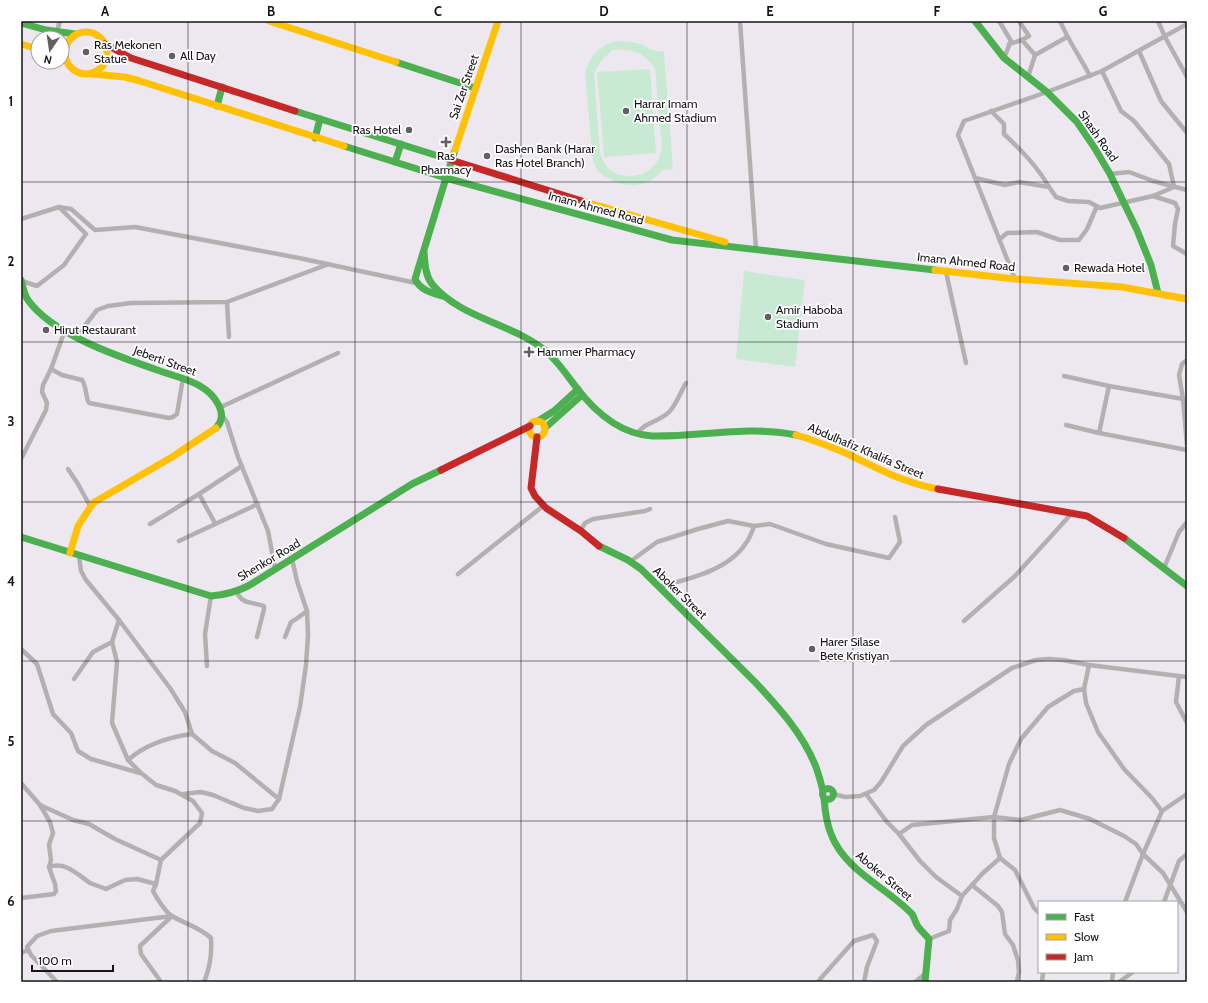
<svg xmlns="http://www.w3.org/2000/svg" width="1208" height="1003" viewBox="0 0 1208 1003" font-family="Cabin,sans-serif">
  <rect width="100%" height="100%" fill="#ede8f0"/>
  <!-- green -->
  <g fill="#c9ead2" fill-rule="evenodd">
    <path d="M618 41C626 41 635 42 643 45 653 50 652 52 664 51L673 169 664 170 663 169C651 187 626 190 608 178 603 176 597 171 595 166 593 162 593 157 592 154L585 73C591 54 599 45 618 41ZM613 50C632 49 644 52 655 69 657 88 658 108 660 127 661 135 663 144 661 152 656 170 640 179 621 175 609 173 603 163 600 152L594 74C598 63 604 57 613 50Z"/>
    <path d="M650 69 656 153 604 157 597 72Z"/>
    <path d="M744 271 805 280 795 367 736 359Z"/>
  </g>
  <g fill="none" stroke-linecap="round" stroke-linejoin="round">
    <!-- street -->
    <g stroke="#b2b0b0" stroke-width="4.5">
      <path d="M740 21 756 249"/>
      <path d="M999 21 1011 41 1004 58"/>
      <path d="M1060 21C1068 40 1080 57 1090 76"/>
      <path d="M1158 21 1165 37 1187 77"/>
      <path d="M55 38 60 21"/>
      <path d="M1022 40 1035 55 1028 77"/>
      <path d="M1009 44 1022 40 1029 36 1019 21"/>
      <path d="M1139 51 1161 101 1187 133"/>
      <path d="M1035 55 1067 37"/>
      <path d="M1102 71 1121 111 1134 121 1169 164 1174 187 1153 196"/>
      <path d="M991 111 1004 124V134C1021 150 1037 166 1049 187"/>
      <path d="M1110 174 1129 172 1153 181 1187 190"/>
      <path d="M975 178 1005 185 1019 182 1049 187 1056 197 1068 201 1089 202 1100 208 1153 196 1175 203 1178 209 1175 224 1173 246 1187 254"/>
      <path d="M59 207 71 209 95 230 135 227 299 258 416 283"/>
      <path d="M21 219 59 207 86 234 64 265 37 286 22 281"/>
      <path d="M1000 239 1007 233 1037 232 1060 240H1079L1087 229 1097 206"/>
      <path d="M946 272 966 363"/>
      <path d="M1015 279 958 135 964 121 1047 92 1102 71 1187 24"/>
      <path d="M227 302 229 337"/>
      <path d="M76 337 97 310 108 306 131 303 227 302 329 264"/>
      <path d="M1187 360 1182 364 1179 375 1183 399 1187 445"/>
      <path d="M51 369 62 375 82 380C87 387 85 396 89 403L169 418 173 417 177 414 183 378"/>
      <path d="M1064 376 1109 386 1183 399"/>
      <path d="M221 407 338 353"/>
      <path d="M222 415 227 422 238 457 268 531 275 568"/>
      <path d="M1066 425 1099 433 1187 450"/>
      <path d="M1099 433 1109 386"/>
      <path d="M637 434C644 422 660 422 670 411 677 403 681 391 686 383"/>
      <path d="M21 459 46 410 47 403 42 392 43 385 51 369 65 330"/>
      <path d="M68 469 78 484 90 506"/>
      <path d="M199 494 242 466"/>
      <path d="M150 524 199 494 215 523"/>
      <path d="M754 526 770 524 826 544 889 558 900 542 895 517"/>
      <path d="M581 530 585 523 593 519 645 511 650 509"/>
      <path d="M179 541 258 504"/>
      <path d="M79 556 81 571 86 580 119 620 170 688 185 712 192 734C169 737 146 744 128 760L141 773 156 785 175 791 193 801 202 813 200 823 161 860 156 884 153 891C156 897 166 913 172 916 185 924 199 927 211 938 212 953 210 968 204 982"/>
      <path d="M631 561 657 542 698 529 728 521 754 526C752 532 750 538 746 543 728 571 688 579 658 587"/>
      <path d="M1164 568 1179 532 1187 522"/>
      <path d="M458 574 543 506"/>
      <path d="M237 592C241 604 253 602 264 606V609L257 637"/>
      <path d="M119 620 112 642 117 662 112 723 128 760"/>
      <path d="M964 621 1015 576 1073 512"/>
      <path d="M285 637 291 622C298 619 301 615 307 611"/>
      <path d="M21 649 37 664 53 714 71 733 78 751 91 759 140 773"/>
      <path d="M1089 665 1084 689 1086 703 1098 732 1124 769 1152 798 1162 811 1143 854 1125 902"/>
      <path d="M207 666 205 634 211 596"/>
      <path d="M1179 676 1176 702 1187 723"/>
      <path d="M74 679 93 652 112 642"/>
      <path d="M192 734 212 751 235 763 279 799"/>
      <path d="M21 783 40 805 73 820 89 824 115 839 161 860"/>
      <path d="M183 794 201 792 213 795 244 808 258 811 272 809 279 799 300 707 306 665 308 635 307 611 297 581 292 559"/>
      <path d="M834 794 845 797 860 796 874 790 881 782 903 746 926 725 1012 668 1036 660 1049 659 1063 660 1089 665 1187 677"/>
      <path d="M866 794 887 822 899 834 912 825 994 817 1021 820 1060 810 1090 819 1124 836 1136 844 1143 854 1163 873 1187 912"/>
      <path d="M1162 811 1187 794"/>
      <path d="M899 834 920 861 936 877 962 896"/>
      <path d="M1000 858 1015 870 1034 908 1039 913"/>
      <path d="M49 867C66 861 78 875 90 883 95 885 101 887 106 889L125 880 137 879 156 884"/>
      <path d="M972 885 998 906 1002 912 1005 934 1013 945 1018 960 1019 972 1017 982"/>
      <path d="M21 898 54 894 56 891 55 884 49 867 51 860 49 845 53 833 50 822 40 805"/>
      <path d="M1164 902 1179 861 1187 854"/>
      <path d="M929 939 949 931 950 920 957 909 962 896 983 873 1000 858 994 838V817L1009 764 1021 739 1048 707 1074 691 1084 689"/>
      <path d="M21 953 28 950"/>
      <path d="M57 982 31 955 27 947 37 936 51 931 172 916 140 946 141 954 161 982"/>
      <path d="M818 982 821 978 854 941 873 935 877 941 867 967 864 982"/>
      <path d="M915 982 925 974"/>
      <path d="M1042 982 1043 972"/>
      <path d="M1112 982 1113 972"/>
      <path d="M1119 982 1133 972"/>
    </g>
    <!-- fast -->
    <g stroke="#4caf50" stroke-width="7">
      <path d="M975 21 1004 58 1047 92 1077 122 1094 147 1110 174 1137 230 1151 265 1158 293"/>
      <path d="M21 23 46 30 75 34"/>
      <path d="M396 62 475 88"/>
      <path d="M217 106 222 87"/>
      <path d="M295 111 451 160"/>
      <path d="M315 138 320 119"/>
      <path d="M344 146 446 178 415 279C420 290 432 293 443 296"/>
      <path d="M455 150 446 178 672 240 935 270"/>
      <path d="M395 162 401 144"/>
      <path d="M424 252C425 263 425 275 432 284 461 319 513 323 547 352 558 362 567 375 576 387 595 412 619 434 652 436 701 437 748 425 796 435"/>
      <path d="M21 280C23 286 24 295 28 300 53 336 126 359 166 373 178 377 190 380 200 386 214 394 230 414 216 428"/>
      <path d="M538 421 554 411 578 389"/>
      <path d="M545 428 582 395"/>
      <path d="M21 537 211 596C224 595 236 592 248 586L412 484 441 470"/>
      <path d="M1124 538 1187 586"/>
      <path d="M599 546 628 560 641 569 756 683C779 708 803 734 816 767 819 775 821 783 823 791"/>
      <circle cx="828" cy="794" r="5.5"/>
      <path d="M824 798C825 811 826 822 831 834 845 871 886 887 912 914 914 917 915 921 917 925 920 930 925 934 929 939L925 982"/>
    </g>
    <!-- slow -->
    <g stroke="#ffc107" stroke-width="7">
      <path d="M269 21 396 62"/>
      <circle cx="86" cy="53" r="21"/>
      <path d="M21 44 38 49"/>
      <path d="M92 74 125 77 140 81 344 146"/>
      <path d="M455 150 498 21"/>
      <path d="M582 201 725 242"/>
      <path d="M935 270 1015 279 1122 287 1187 299"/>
      <circle cx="537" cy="429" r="8"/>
      <path d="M796 435C814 440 831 447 848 454 879 469 904 483 938 489"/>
      <path d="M70 553 78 526 93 503 172 457 216 428"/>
    </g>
    <!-- jam -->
    <g stroke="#c62828" stroke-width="7">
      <path d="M105 44 131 58 295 111"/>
      <path d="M451 160 582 201"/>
      <path d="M537 437 531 488 535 496 546 508 581 531 599 546"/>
      <path d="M441 470 530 426"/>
      <path d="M938 489 1087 516 1124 538"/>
    </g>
  </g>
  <!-- grid -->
  <path fill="none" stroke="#161318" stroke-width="1" stroke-opacity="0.55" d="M188 21V982M355 21V982M521 21V982M687 21V982M853 21V982M1020 21V982M21 182H1187M21 342H1187M21 502H1187M21 661H1187M21 821H1187"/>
  <!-- markers -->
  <g fill="#615e64" stroke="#fff" stroke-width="1.5">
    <circle cx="86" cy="52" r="4"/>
    <circle cx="172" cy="56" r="4"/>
    <circle cx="626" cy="111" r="4"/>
    <circle cx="409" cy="130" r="4"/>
    <path d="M444 136h4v4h4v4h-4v4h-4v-4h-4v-4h4z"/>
    <circle cx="487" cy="156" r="4"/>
    <circle cx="1066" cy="268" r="4"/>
    <circle cx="768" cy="317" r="4"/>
    <circle cx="46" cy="330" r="4"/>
    <path d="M527 346h4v4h4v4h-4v4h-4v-4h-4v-4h4z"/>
    <circle cx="812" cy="649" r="4"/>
  </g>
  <g text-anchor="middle" stroke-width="3.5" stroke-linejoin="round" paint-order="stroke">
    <!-- poi labels -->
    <g font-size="12" fill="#161318" stroke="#fff" text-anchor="start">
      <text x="94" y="49">Ras Mekonen<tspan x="94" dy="14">Statue</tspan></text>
      <text x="180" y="60">All Day</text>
      <text x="634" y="108">Harrar Imam<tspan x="634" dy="14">Ahmed Stadium</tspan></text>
      <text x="401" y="134" text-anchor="end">Ras Hotel</text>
      <text x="495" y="153">Dashen Bank (Harar<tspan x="495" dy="14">Ras Hotel Branch)</tspan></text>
      <text x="446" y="160" text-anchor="middle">Ras<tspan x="446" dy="14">Pharmacy</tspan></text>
      <text x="1074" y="272">Rewada Hotel</text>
      <text x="776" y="314">Amir Haboba<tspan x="776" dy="14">Stadium</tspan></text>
      <text x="54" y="334">Hirut Restaurant</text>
      <text x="537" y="356">Hammer Pharmacy</text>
      <text x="820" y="646">Harer Silase<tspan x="820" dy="14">Bete Kristiyan</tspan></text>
    </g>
    <!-- street labels -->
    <g font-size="12" fill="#161318" stroke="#fff">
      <text transform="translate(464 87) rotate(-71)" y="4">Sai Zer Street</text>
      <text transform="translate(1098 136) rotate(55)" y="4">Shash Road</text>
      <text transform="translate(596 208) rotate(15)" y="4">Imam Ahmed Road</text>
      <text transform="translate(966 262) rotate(6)" y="4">Imam Ahmed Road</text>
      <text transform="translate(165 361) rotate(20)" y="4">Jeberti Street</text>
      <text transform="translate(866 451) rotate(23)" y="4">Abdulhafiz Khalifa Street</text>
      <text transform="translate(269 560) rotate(-31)" y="4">Shenkor Road</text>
      <text transform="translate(680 593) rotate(44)" y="4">Aboker Street</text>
      <text transform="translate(884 876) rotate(40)" y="4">Aboker Street</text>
    </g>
  </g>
  <!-- border -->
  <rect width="1208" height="1003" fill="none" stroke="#ffffff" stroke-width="44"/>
  <!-- legend -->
  <rect x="1038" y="901" width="140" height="72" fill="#ffffff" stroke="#a2a1a3"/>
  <rect x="1046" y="914" width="20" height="6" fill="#4caf50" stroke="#a2a1a3"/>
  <text x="1074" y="921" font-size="12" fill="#161318">Fast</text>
  <rect x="1046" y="934" width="20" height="6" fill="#ffc107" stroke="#a2a1a3"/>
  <text x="1074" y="941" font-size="12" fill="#161318">Slow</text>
  <rect x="1046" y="954" width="20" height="6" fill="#c62828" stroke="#a2a1a3"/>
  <text x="1074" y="961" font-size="12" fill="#161318">Jam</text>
  <!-- north arrow -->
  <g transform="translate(50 50) rotate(193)"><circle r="19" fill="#ffffff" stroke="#a2a1a3"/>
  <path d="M0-3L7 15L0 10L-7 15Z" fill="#615e64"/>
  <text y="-6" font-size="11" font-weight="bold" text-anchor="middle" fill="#161318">N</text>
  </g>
  <!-- scale -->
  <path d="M32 965v6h81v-6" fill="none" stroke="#161318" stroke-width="2"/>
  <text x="38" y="965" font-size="12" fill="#161318" stroke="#ffffff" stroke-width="3" paint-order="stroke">100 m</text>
  <rect x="22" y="22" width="1164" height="959" fill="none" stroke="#161318" stroke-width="1.5"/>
  <g font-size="13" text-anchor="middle" font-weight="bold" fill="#161318">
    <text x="105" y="16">A</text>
    <text x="271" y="16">B</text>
    <text x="438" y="16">C</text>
    <text x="604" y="16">D</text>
    <text x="770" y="16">E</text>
    <text x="937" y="16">F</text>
    <text x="1103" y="16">G</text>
    <text x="11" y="106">1</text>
    <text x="11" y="266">2</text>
    <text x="11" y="426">3</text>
    <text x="11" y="586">4</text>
    <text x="11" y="746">5</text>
    <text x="11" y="906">6</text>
  </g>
</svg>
